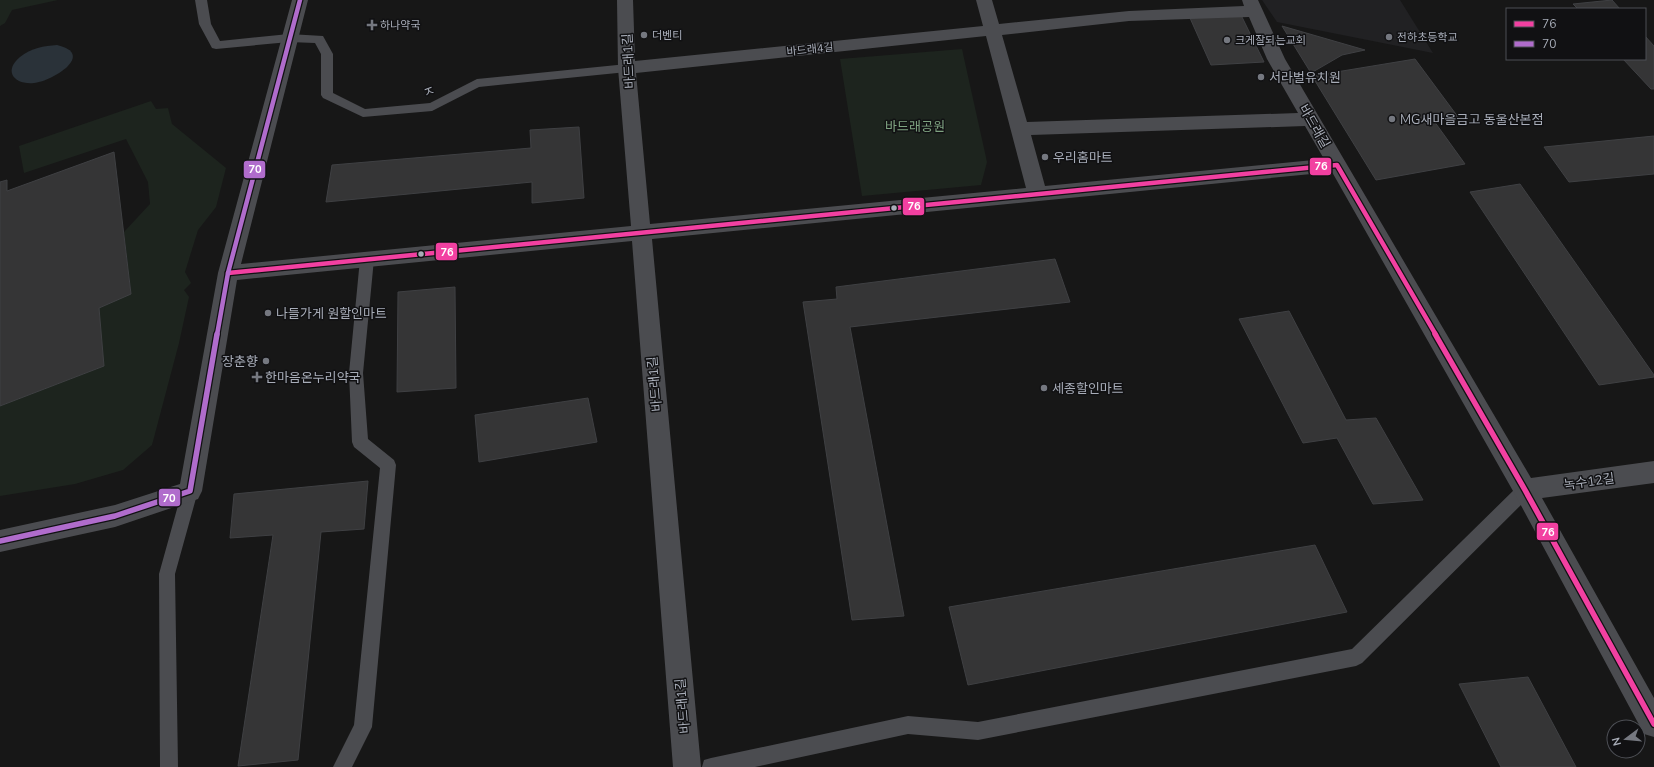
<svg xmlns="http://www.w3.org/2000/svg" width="1654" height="767" viewBox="0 0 1654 767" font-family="'Nunito Sans','Noto Sans KR',sans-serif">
  <rect width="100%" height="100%" fill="#171717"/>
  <!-- built -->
  <path fill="#212123" d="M1262 0H1400L1433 53 1277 22Z"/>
  <!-- green -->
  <g fill="#1d241e">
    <path d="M0 0H58L12 10 5 23 0 26Z"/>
    <path d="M962 49 987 162 981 185 862 196 840 59Z"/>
    <path d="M151 101 156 109 168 108 172 124 226 168 216 207 198 230 185 272 191 283 184 290 189 297 179 343 152 445 123 470 75 484 0 496V406L104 366 99 308 131 293 124 232 150 204 148 182 126 139 24 173 19 146Z"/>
  </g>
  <!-- water -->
  <path fill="#2a3239" d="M57 45C96 54 53 81 34 83 14 85 3 71 20 57 31 48 44 46 57 45Z"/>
  <!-- building -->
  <g fill="#353536" stroke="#3f4043">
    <path d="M1612 0 1620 9H1578L1573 4Z"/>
    <path d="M1241 15 1264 62 1211 65 1190 18Z"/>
    <path d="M1282 26 1365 50 1342 55 1311 73Z"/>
    <path d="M1645 36 1654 46V89H1651L1623 59H1645Z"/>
    <path d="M1415 59 1458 117 1434 121 1465 164 1376 180 1312 76Z"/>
    <path d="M579 127 584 198 532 203V182L326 202 332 165 531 148 530 130Z"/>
    <path d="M1654 136V174L1569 182 1544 147Z"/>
    <path d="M114 152 131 294 99 308 104 366 0 406V182L7 180V191Z"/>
    <path d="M1520 184 1654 375V377L1599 385 1470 192Z"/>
    <path d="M1055 259 1070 302 850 327 904 616 852 620 803 302 837 299 836 287Z"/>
    <path d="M455 287 456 388 397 392 398 292Z"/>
    <path d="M1289 311 1346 420 1376 418 1423 500 1373 504 1337 438 1303 443 1239 319Z"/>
    <path d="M588 398 597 442 479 462 475 415Z"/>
    <path d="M368 481 364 529 321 532 298 760 238 766 273 535 230 538 234 494Z"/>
    <path d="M1315 545 1347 612 968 685 949 607Z"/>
    <path d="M1528 677 1576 767H1501L1459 684Z"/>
  </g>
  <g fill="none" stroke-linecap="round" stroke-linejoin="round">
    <!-- lane -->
    <g fill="#4b4c50" fill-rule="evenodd">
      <path d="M195 0H207L211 24 220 41 289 34 323 36 333 54V93L365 109 430 103 477 79 627 64 631 65 633 68 631 71 627 72 479 87 432 111 363 117 323 98 321 95V54L315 43 289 42 216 49 212 48 199 24Z"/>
      <path d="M367 254 372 255 374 259 363 373 368 439 394 460 396 465 372 727 352 767H333L354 725 380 468 354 447 352 442 349 373 360 259 362 255Z"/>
      <path d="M1525 483 1531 485 1533 490 1531 495 1362 663 1356 666 978 740 908 734 755 767H702L704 760 711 758 908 716 978 722 1352 649 1519 485Z"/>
      <path d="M190 484 196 486 198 491 175 574 178 767H160L159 574 182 491 184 486Z"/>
    </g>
    <!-- street -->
    <path fill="#4b4c50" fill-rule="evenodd" d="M292 0H308L241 264 631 226 618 68 617 0H633L635 61 983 26 976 0H992L999 24 1129 11 1244 6 1242 0H1258L1285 59 1531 478 1654 461V483L1542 498 1654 698V737L1644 734 1517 498 1332 172 652 239 701 767H673L632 241 237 280 202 491 198 499 115 527 0 552V530L115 505 180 484 218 273ZM1249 17 1267 59 1298 113 1027 122 1002 35 1129 21ZM986 36 1026 188 650 224 636 73ZM1305 126 1324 159 1045 186 1031 135Z"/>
    <defs>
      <path id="bus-1-far1" d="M228 273 1337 165 1436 335"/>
      <path id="bus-1" d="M1435 334 1525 490 1654 724"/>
      <path id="bus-2-far1" d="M217 335 228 273 300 0"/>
      <path id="bus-2" d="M0 541 115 516 190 491 217 334"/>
    </defs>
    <!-- bus-1-far1 casing -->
    <use href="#bus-1-far1" stroke="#111113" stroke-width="7"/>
    <!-- bus-1 casing -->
    <use href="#bus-1" stroke="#111113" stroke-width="8"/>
    <!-- bus-2-far1 casing -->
    <use href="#bus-2-far1" stroke="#111113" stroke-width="7"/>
    <!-- bus-2 casing -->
    <use href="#bus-2" stroke="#111113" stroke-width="8"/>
    <!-- bus-1-far1 -->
    <use href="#bus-1-far1" stroke="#f240a1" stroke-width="4.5"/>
    <!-- bus-1 -->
    <use href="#bus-1" stroke="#f240a1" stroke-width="5.5"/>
    <!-- bus-2-far1 -->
    <use href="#bus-2-far1" stroke="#b06ccc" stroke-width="4.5"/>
    <!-- bus-2 -->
    <use href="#bus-2" stroke="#b06ccc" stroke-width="5.5"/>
  </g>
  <!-- markers -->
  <g fill="#757880" stroke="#111113" stroke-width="1.5">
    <path d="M370 19h4v4h4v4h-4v4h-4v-4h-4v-4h4z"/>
    <circle cx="644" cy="35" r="4"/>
    <circle cx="1389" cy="37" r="4"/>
    <circle cx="1227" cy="40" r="4"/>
    <circle cx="1261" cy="77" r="4"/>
    <circle cx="1392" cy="119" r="4"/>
    <circle cx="1045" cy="157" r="4"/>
    <circle cx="268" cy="313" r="4"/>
    <circle cx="266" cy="361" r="4"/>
    <path d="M255 371h4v4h4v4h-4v4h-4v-4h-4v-4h4z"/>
    <circle cx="1044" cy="388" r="4"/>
  </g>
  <g fill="#a8adb8" stroke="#111113" stroke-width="1.5">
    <circle cx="894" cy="208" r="3.5"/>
    <circle cx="421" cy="254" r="3.5"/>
  </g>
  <g text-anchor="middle" stroke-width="3" stroke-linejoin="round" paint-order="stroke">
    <!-- far-poi labels -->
    <g font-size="11" fill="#a8adb8" stroke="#111113" text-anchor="start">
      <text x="380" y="29">하나약국</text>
      <text x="652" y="39">더벤티</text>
      <text x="1397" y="41">전하초등학교</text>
      <text x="1235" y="44">크게잘되는교회</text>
    </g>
    <!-- far-street labels -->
    <g font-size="11" fill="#a8adb8" stroke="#111113">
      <text transform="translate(810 49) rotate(-6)" y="4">바드래4길</text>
    </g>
    <!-- street labels -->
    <g font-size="13" fill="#a8adb8" stroke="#111113">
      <text transform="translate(628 61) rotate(-93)" y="5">바드래1길</text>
      <text transform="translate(429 91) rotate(-20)" y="5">ㅈ</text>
      <text transform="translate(1315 126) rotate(60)" y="5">바드래길</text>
      <text transform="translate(654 384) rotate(-95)" y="5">바드래1길</text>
      <text transform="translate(1589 481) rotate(-8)" y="5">녹수12길</text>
      <text transform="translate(682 706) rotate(-95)" y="5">바드래1길</text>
    </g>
    <!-- poi labels -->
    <g font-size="13" fill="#a8adb8" stroke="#111113" text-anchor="start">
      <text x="1269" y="82">서라벌유치원</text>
      <text x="1400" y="124">MG새마을금고 동울산본점</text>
      <text x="1053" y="162">우리홈마트</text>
      <text x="276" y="318">나들가게 원할인마트</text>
      <text x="258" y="366" text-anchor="end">장춘향</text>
      <text x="265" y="382">한마음온누리약국</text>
      <text x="1052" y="393">세종할인마트</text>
    </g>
    <!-- park labels -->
    <g font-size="13" fill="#7fa381" stroke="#111113">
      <text x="915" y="131">바드래공원</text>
    </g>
  </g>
  <g stroke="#111113" stroke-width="1.5">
    <rect x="1309" y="157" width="23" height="19" rx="4" fill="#f240a1"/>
    <rect x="243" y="160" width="23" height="19" rx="4" fill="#b06ccc"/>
    <rect x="902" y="197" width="23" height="19" rx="4" fill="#f240a1"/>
    <rect x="435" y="242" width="23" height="19" rx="4" fill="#f240a1"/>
    <rect x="158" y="488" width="23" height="19" rx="4" fill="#b06ccc"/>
    <rect x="1536" y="522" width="23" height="19" rx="4" fill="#f240a1"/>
  </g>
  <g font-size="11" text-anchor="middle" font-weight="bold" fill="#fff">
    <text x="1321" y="170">76</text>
    <text x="255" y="173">70</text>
    <text x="914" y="210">76</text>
    <text x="447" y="256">76</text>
    <text x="169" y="502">70</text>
    <text x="1548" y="536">76</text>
  </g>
  <!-- legend -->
  <rect x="1506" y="8" width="140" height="52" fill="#111113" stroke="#4d4f55"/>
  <rect x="1514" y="21" width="20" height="6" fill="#f240a1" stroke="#4d4f55"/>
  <text x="1542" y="28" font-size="12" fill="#a8adb8">76</text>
  <rect x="1514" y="41" width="20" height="6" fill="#b06ccc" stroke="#4d4f55"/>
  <text x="1542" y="48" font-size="12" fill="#a8adb8">70</text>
  <!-- north arrow -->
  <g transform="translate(1626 739) rotate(254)"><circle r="19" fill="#111113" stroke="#4d4f55"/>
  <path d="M0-3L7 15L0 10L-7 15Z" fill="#757880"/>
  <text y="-6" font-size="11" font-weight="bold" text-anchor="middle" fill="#a8adb8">N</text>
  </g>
</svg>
